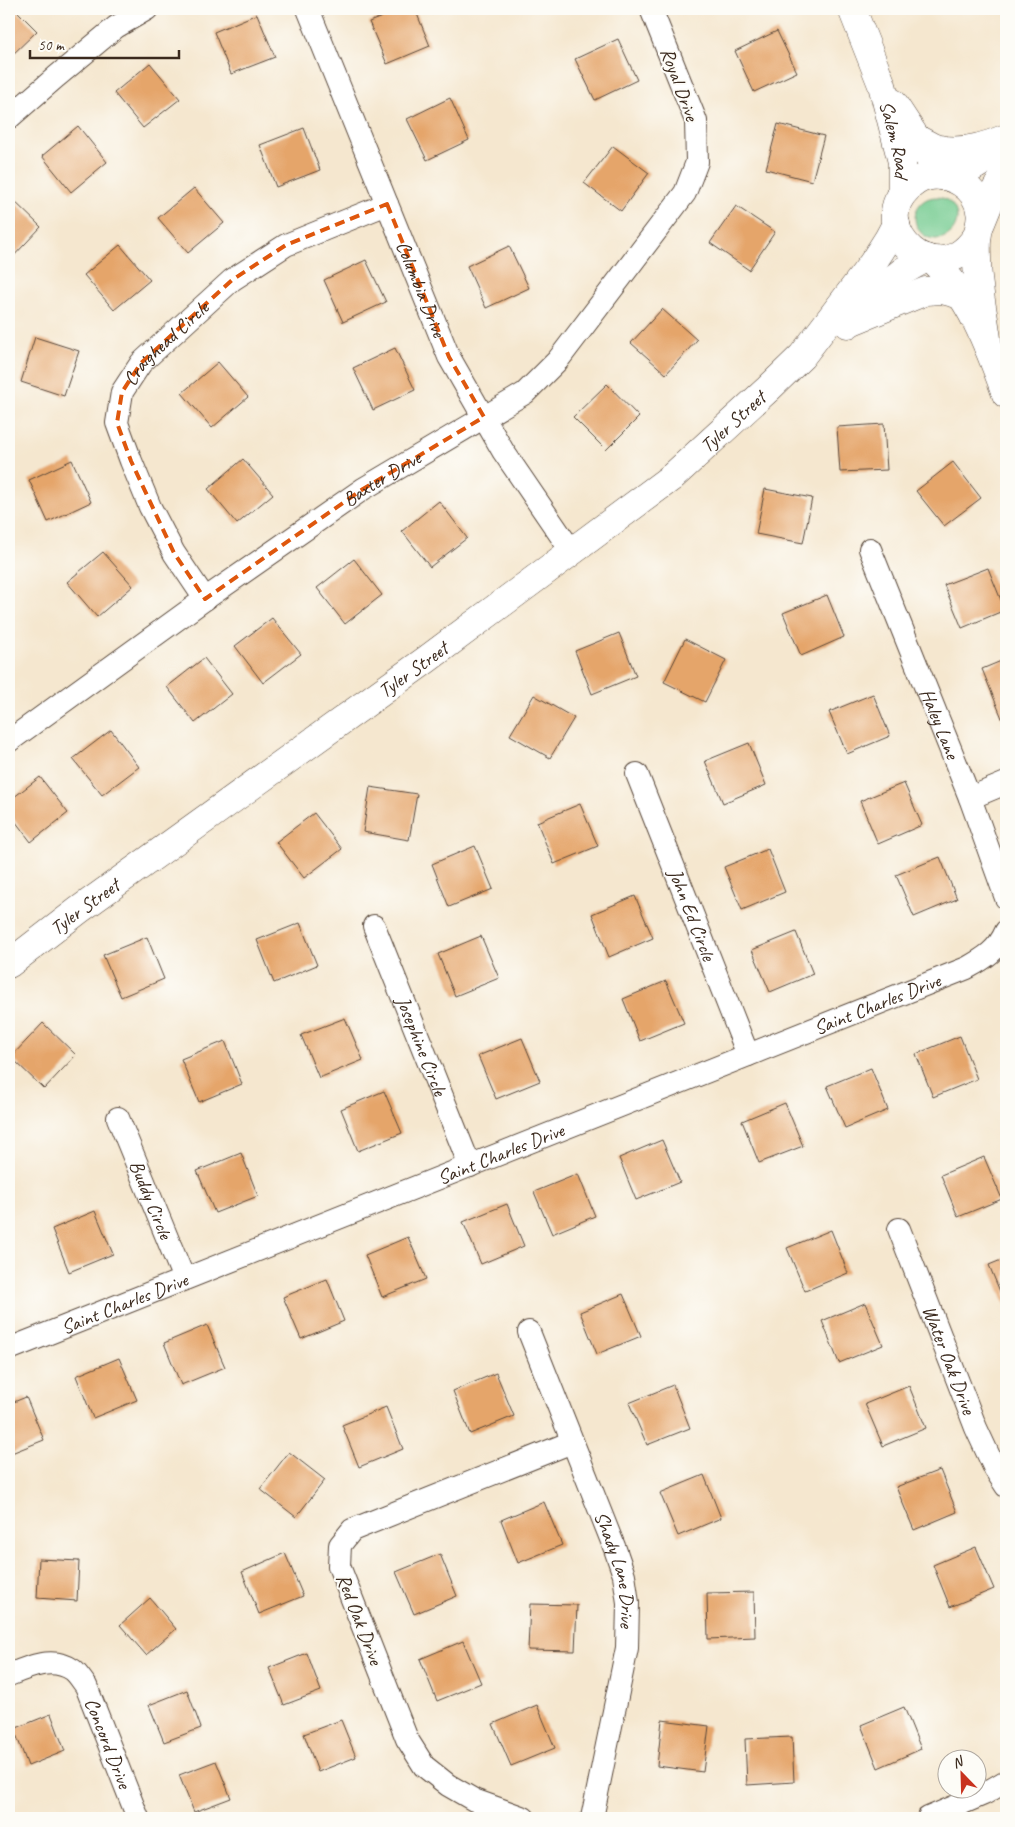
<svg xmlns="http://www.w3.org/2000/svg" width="1015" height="1827" viewBox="0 0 1015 1827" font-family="Caveat,sans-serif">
  <rect width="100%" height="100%" fill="#fdfcf7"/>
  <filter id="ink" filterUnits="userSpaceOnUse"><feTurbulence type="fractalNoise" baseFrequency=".02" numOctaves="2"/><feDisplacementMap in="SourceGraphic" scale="10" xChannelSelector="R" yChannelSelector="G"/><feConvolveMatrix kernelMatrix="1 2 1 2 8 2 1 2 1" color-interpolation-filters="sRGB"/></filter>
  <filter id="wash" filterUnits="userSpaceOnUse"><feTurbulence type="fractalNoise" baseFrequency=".0096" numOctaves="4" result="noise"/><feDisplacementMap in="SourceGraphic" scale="20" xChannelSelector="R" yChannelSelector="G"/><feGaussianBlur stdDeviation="1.12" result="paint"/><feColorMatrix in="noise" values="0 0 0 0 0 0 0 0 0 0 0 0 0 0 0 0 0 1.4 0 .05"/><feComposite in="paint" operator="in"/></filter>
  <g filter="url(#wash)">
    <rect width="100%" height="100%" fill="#f5e7cf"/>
    <!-- green -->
    <circle fill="#73cb90" stroke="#577a57" cx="936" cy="218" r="21"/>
    <g id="blocks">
      <!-- building -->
      <g fill="#e5a56b">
        <path d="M9 9H15L37 31 9 58Z"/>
        <path d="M402 9H415L430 46 387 64 369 22Z"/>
        <path d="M257 14 275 57 231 74 214 32Z"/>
        <path d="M777 31 797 72 754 92 735 51Z"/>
        <path d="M618 39 637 80 595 100 575 59Z"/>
        <path d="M150 63 180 99 143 128 114 93Z"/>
        <path d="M450 98 469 140 427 160 407 119Z"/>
        <path d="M778 124 824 136 812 181 766 169Z"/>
        <path d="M78 126 107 162 71 192 42 156Z"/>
        <path d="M304 128 320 170 276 187 260 145Z"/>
        <path d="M613 146 649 173 621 211 584 183Z"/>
        <path d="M194 188 224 223 188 253 158 218Z"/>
        <path d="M9 196 41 227 9 261Z"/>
        <path d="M736 206 775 232 749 270 710 243Z"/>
        <path d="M120 245 150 280 114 310 84 275Z"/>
        <path d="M509 246 529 288 486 308 467 266Z"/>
        <path d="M366 260 386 302 343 322 324 280Z"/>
        <path d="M662 309 697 340 666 374 631 343Z"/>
        <path d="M35 337 79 351 64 396 21 382Z"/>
        <path d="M395 348 415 390 373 410 353 368Z"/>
        <path d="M218 362 248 397 212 428 182 393Z"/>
        <path d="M607 384 639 417 606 450 573 417Z"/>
        <path d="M884 424 887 470 840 472 837 427Z"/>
        <path d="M243 459 273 494 237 524 208 489Z"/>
        <path d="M72 460 91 502 48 522 29 480Z"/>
        <path d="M953 462 981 498 944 526 916 491Z"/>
        <path d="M765 489 812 498 803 543 756 534Z"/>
        <path d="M439 501 467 538 430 567 402 531Z"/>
        <path d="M103 552 133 586 97 617 67 582Z"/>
        <path d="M354 559 382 595 345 624 317 588Z"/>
        <path d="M988 568 1005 610 962 628 944 585Z"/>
        <path d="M827 595 844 637 801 656 783 613Z"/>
        <path d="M272 618 301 654 263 683 235 646Z"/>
        <path d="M619 633 636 676 592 694 575 651Z"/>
        <path d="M685 639 726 660 705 702 664 682Z"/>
        <path d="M204 658 232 694 195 723 167 687Z"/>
        <path d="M1006 659V728L982 669Z"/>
        <path d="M873 694 890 736 847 754 829 712Z"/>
        <path d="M534 695 574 718 550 758 510 735Z"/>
        <path d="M111 730 139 767 102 795 73 759Z"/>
        <path d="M749 743 766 785 723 803 705 761Z"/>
        <path d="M40 777 68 813 31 842 9 813V801Z"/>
        <path d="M904 783 922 825 878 844 860 801Z"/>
        <path d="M370 787 417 794 409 840 363 832Z"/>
        <path d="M580 804 598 846 554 864 537 822Z"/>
        <path d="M314 813 342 849 304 878 276 842Z"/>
        <path d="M475 846 493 889 449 907 432 864Z"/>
        <path d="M768 849 785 892 742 910 724 867Z"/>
        <path d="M940 857 957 899 914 917 896 875Z"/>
        <path d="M635 896 653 938 609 957 592 914Z"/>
        <path d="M300 923 317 965 274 983 257 940Z"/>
        <path d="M796 932 813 974 770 992 752 950Z"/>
        <path d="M481 936 499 978 455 996 438 954Z"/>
        <path d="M147 937 164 979 121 997 103 955Z"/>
        <path d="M666 981 684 1023 640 1041 623 999Z"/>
        <path d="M345 1018 363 1060 319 1078 301 1035Z"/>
        <path d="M43 1023 76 1055 44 1089 11 1057Z"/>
        <path d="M960 1036 977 1079 933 1097 916 1054Z"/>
        <path d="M522 1038 540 1081 496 1099 478 1056Z"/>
        <path d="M225 1041 242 1084 199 1102 181 1059Z"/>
        <path d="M871 1068 888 1110 845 1128 827 1086Z"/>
        <path d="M384 1091 402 1133 358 1151 341 1109Z"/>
        <path d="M785 1103 803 1146 759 1163 742 1121Z"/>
        <path d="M662 1140 680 1182 636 1200 619 1158Z"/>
        <path d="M241 1153 258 1196 215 1213 197 1171Z"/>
        <path d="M984 1157 1002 1199 958 1217 941 1175Z"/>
        <path d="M578 1174 595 1216 552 1234 534 1192Z"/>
        <path d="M507 1204 524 1246 481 1264 463 1222Z"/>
        <path d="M95 1211 113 1254 69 1272 52 1229Z"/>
        <path d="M831 1230 848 1273 805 1291 787 1248Z"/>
        <path d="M408 1237 426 1279 382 1297 365 1255Z"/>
        <path d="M1006 1258V1306L989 1265Z"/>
        <path d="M327 1279 344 1321 301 1339 283 1297Z"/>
        <path d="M623 1294 641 1336 597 1354 580 1312Z"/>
        <path d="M865 1303 883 1345 839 1363 822 1321Z"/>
        <path d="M207 1325 225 1367 181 1385 164 1343Z"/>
        <path d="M119 1358 137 1400 93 1418 76 1376Z"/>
        <path d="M496 1373 514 1416 470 1434 453 1391Z"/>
        <path d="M673 1385 690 1428 647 1445 629 1403Z"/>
        <path d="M909 1386 926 1428 883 1446 865 1404Z"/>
        <path d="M26 1397 44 1440 9 1454V1404Z"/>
        <path d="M386 1407 403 1449 359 1467 342 1425Z"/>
        <path d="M289 1452 325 1480 296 1517 260 1489Z"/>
        <path d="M940 1470 957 1512 914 1530 896 1487Z"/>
        <path d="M704 1475 721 1518 678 1536 660 1493Z"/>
        <path d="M544 1502 562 1545 518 1563 501 1520Z"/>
        <path d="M976 1547 994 1589 950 1607 933 1565Z"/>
        <path d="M285 1553 303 1596 259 1614 242 1572Z"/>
        <path d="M440 1554 457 1596 414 1614 396 1572Z"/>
        <path d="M39 1559 79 1561 77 1601 37 1598Z"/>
        <path d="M754 1592 755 1637 708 1639 707 1593Z"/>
        <path d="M150 1598 176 1629 146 1655 120 1625Z"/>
        <path d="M530 1604 577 1605 575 1651 528 1650Z"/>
        <path d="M463 1641 481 1683 437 1701 420 1659Z"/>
        <path d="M307 1653 321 1691 284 1705 269 1668Z"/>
        <path d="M187 1690 201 1728 164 1742 149 1705Z"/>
        <path d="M537 1705 555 1748 511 1766 493 1724Z"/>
        <path d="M904 1707 921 1749 878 1768 861 1725Z"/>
        <path d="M51 1714 65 1751 28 1766 14 1729Z"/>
        <path d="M341 1720 356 1757 318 1772 304 1734Z"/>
        <path d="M662 1720 709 1726 703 1772 657 1766Z"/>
        <path d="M792 1737 794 1782 747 1785 745 1739Z"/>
        <path d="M216 1761 231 1798 194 1812 179 1775Z"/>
      </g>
    </g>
  </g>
  <g filter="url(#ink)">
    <use href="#blocks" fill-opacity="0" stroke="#574639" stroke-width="1"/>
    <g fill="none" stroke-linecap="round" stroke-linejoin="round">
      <defs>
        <g id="minor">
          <path id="s1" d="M308 9 449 357 503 451 572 552"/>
          <path d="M9 118 56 77 116 27 147 9"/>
          <path id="s2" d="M870 549 970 798 1006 898"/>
          <path id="s3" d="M205 599 174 553 150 507 131 461 117 423 122 392 141 363 232 280 286 245 387 204"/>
          <path id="s4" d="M9 741 205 599 363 489 525 393 558 360 685 193 697 162 696 121 651 9"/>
          <path id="s5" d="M637 774 748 1055"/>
          <path d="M970 798 1006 783"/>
          <path id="s6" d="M374 926 470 1166"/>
          <path id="s7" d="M118 1118 184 1279"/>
          <path id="s8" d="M899 1229 976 1428 995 1469 1006 1486"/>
          <path id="s9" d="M529 1332 615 1549 624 1575 628 1603 627 1648 592 1818"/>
          <path id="s10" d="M9 1349 967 968C985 958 998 950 1006 931"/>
          <path id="s11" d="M9 1675C28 1667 53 1656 73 1670 78 1674 82 1681 86 1686L138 1818"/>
          <path d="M524 1818 474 1800 448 1785 424 1766 407 1739 339 1566 340 1545 352 1530 572 1442"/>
          <path d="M928 1818 984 1794 1006 1781"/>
        </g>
        <g id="tertiary">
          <path d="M952 178C973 168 991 158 1006 141"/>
          <path d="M981 223 992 196 1006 172"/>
          <path d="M848 324 892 280 903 271 926 258"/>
          <path id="s12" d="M9 964 79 910 426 660 672 477 768 389 802 356 872 264 888 239 896 224"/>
        </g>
        <g id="secondary">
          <path id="s13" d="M852 9 882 85 902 162V194"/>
          <path d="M893 103 941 176"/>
          <path d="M917 139C924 142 932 148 939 149 961 154 987 146 1006 138"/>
          <path d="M978 234C938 299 866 228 907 189 912 184 918 179 926 177 941 173 956 177 968 188 974 194 979 202 980 211 982 219 979 226 978 233 976 242 977 252 977 260 977 289 985 318 988 347"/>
          <path d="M932 260C970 295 989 347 1006 394"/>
          <path d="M850 322 926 291 942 290 961 295"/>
        </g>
      </defs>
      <!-- minor casing -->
      <use href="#minor" stroke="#574639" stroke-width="24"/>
      <!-- tertiary casing -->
      <use href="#tertiary" stroke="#574639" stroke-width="29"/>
      <!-- secondary casing -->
      <use href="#secondary" stroke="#574639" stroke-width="29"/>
      <!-- minor -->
      <use href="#minor" stroke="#fff" stroke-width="22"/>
      <!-- tertiary -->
      <use href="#tertiary" stroke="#fff" stroke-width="28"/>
      <!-- secondary -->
      <use href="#secondary" stroke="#fff" stroke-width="28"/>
    </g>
  </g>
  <!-- marked area -->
  <path fill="none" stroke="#df570d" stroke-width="4" stroke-dasharray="10 6" stroke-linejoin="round" d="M387 204 449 357 484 417 363 489 205 599 174 553 131 461 117 423 122 392 141 363 232 280 286 245Z"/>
  <g text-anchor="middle" stroke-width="4" stroke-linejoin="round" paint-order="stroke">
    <!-- street labels -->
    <g font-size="20" fill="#3b2a1e" stroke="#fdfcf7">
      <text transform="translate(680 84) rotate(70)" y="7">Royal Drive</text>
      <text dy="7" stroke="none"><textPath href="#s13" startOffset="138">Salem Road</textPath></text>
      <text dy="7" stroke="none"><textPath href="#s1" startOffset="302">Columbia Drive</textPath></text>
      <text dy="7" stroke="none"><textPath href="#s3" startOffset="295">Craighead Circle</textPath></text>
      <text dy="7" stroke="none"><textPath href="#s12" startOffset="905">Tyler Street</textPath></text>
      <text dy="7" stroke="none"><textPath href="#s4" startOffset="456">Baxter Drive</textPath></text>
      <text dy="7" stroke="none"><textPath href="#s12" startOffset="500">Tyler Street</textPath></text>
      <text dy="7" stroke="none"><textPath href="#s2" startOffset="188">Haley Lane</textPath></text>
      <text dy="7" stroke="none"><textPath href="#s12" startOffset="95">Tyler Street</textPath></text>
      <text dy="7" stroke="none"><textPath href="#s5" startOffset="151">John Ed Circle</textPath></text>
      <text dy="7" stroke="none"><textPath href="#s10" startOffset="934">Saint Charles Drive</textPath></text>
      <text dy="7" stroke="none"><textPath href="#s6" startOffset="129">Josephine Circle</textPath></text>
      <text dy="7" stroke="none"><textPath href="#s10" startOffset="529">Saint Charles Drive</textPath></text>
      <text dy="7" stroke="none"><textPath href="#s7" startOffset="88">Buddy Circle</textPath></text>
      <text dy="7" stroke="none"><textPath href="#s10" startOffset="124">Saint Charles Drive</textPath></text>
      <text dy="7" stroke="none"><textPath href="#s8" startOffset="140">Water Oak Drive</textPath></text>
      <text dy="7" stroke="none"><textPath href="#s9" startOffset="254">Shady Lane Drive</textPath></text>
      <text transform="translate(360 1619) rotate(69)" y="7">Red Oak Drive</text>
      <text dy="7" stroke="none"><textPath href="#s11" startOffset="149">Concord Drive</textPath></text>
    </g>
  </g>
  <!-- margin -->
  <rect width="1015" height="1827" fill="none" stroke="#fdfcf7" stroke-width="30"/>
  <!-- north arrow -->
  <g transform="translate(962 1774) rotate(337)"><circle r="24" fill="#fdfcf7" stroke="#afa8a0"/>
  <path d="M0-4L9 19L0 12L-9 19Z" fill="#c8321e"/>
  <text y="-8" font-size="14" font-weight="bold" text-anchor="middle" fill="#3b2a1e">N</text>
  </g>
  <!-- scale -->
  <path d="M30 50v8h149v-8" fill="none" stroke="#3b2a1e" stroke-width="2.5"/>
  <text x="38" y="50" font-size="15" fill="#3b2a1e" stroke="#fdfcf7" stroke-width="4" paint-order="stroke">50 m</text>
</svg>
